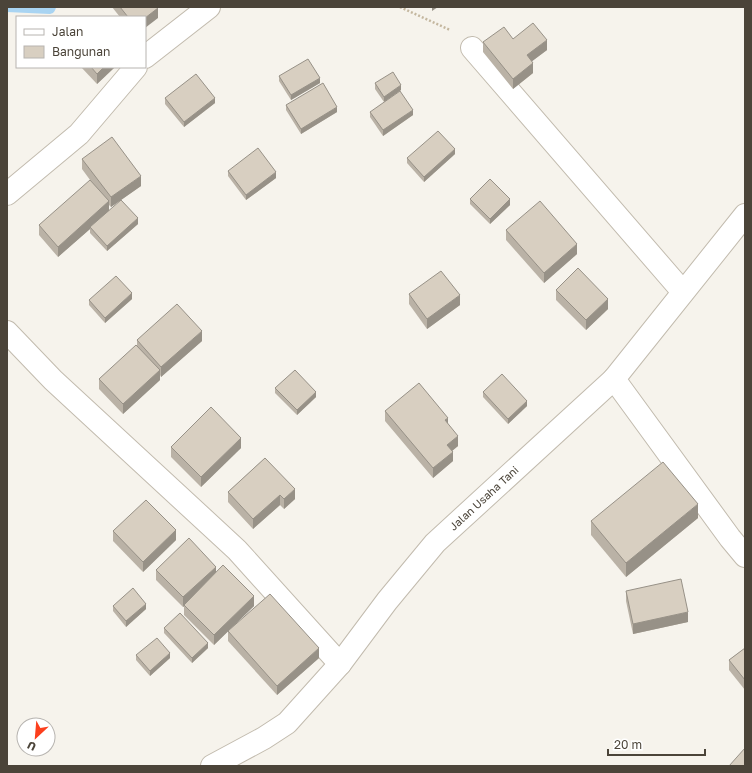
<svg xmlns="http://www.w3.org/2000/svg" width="752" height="773" viewBox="0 0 752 773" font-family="'Golos Text',sans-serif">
  <rect width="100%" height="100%" fill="#f6f3ec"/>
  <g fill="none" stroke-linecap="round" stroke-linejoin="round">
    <!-- stream -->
    <path stroke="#a9d4f2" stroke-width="10" d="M7 7 50 9 51 7"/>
    <defs>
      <g id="street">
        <path d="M472 48 683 292"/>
        <path d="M145 57 209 7"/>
        <path d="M7 194 79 134 136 67"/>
        <path d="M7 332 53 380 237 550 340 664"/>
        <path d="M614 379 730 538 745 556"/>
        <path id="s1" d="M212 766 264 738 287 723 340 664 387 601 435 543 614 379 745 215"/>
      </g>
    </defs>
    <!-- street casing -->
    <use href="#street" stroke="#c2bbae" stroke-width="24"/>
    <!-- path -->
    <path stroke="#c4b79f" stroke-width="2.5" stroke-dasharray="2 2" stroke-linecap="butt" d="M400 7 450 30"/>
    <!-- street -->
    <use href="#street" stroke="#fff" stroke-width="22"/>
  </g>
  <!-- wall -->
  <g fill="#bab2a6">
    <path d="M112 7H157L158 18 145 17H120Z"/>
    <path d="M513 39 547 50 532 61 533 73 513 89 483 52V42Z"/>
    <path d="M81 67H115L97 84Z"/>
    <path d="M279 76 320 83 291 100 279 81Z"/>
    <path d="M375 83 401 90 384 102 375 89Z"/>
    <path d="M165 98 215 103 184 127 165 104Z"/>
    <path d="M286 105 337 112 301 134 286 110Z"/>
    <path d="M370 112 413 115 383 136 370 117Z"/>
    <path d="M455 154 424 182 407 163V158Z"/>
    <path d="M82 159 141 186 111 207 109 205V210L138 224 107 251 90 233V229L58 257 39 235V225L93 184 82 169Z"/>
    <path d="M228 171 276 178 246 200 228 176Z"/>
    <path d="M470 199 510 205 490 224 470 204Z"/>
    <path d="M506 230 577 254 544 283 506 240Z"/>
    <path d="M556 290 608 309 586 330 556 300Z"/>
    <path d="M409 294 460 305 427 329 409 304Z"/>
    <path d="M132 299 105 323 89 305V300Z"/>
    <path d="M137 340 202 341 161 377 160 375V380L123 414 99 389V379L137 346Z"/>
    <path d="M275 388 316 397 297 415 275 393Z"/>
    <path d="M483 392 527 406 508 424 483 397Z"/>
    <path d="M385 411 448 424 458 446 452 451 453 461 433 478 385 421Z"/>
    <path d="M171 447 241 448 201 487 171 457Z"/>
    <path d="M265 458 295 499 284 509 280 505 253 529 228 502V492Z"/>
    <path d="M698 518 626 577 591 535V521Z"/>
    <path d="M113 531 176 540 143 572 113 541Z"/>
    <path d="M156 570 216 572 254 606 214 645 184 615V607H183L156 580Z"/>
    <path d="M626 591 688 622 633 634 626 601Z"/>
    <path d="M113 606 146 609 126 627 113 611Z"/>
    <path d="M164 628 208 648 192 663 164 633Z"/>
    <path d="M228 631 319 658 277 695 228 641Z"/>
    <path d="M745 648V690L729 670V660Z"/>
    <path d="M136 655 170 658 150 676 136 660Z"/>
  </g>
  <!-- shaded-wall -->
  <g fill="#979187">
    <path d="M432 7H438L432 11Z"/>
    <path d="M158 8V18L145 28V18Z"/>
    <path d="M547 40V50L527 65V55Z"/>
    <path d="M533 63V73L513 89V79Z"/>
    <path d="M104 67H115L97 84V74Z"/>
    <path d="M320 78V83L291 100V95Z"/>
    <path d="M401 85V90L384 102V97Z"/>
    <path d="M215 98V103L184 127V122Z"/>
    <path d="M337 107V112L301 134V129Z"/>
    <path d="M413 110V115L383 136V130Z"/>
    <path d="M455 149V154L424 182V177Z"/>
    <path d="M276 172V178L246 200V195Z"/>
    <path d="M141 176V186L111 207V197Z"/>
    <path d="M510 199V205L490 224V219Z"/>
    <path d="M109 201V211L90 227V229L58 257V247Z"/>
    <path d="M138 218V224L107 251V246Z"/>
    <path d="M577 244V254L544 283V273Z"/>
    <path d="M132 293V299L105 323V318Z"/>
    <path d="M460 295V305L427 329V319Z"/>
    <path d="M608 299V309L586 330V320Z"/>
    <path d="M202 331V341L161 377V367Z"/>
    <path d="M160 370V380L123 414V404Z"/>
    <path d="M316 392V397L297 415V410Z"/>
    <path d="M527 401V406L508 424V419Z"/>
    <path d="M448 418V428L445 420Z"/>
    <path d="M458 436V446L447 455V445Z"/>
    <path d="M241 438V448L201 487V477Z"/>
    <path d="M453 452V461L433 478V468Z"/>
    <path d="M295 489V499L284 509V499Z"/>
    <path d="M280 495V505L253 529V519Z"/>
    <path d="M698 504V518L626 577V563Z"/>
    <path d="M176 530V540L143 572V562Z"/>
    <path d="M216 567V576L184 605 183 607V597Z"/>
    <path d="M254 596V606L214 645V635Z"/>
    <path d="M146 604V609L126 627V621Z"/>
    <path d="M688 612V622L633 634V624Z"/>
    <path d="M208 643V648L192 663V658Z"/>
    <path d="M319 648V658L277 695V686Z"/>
    <path d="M170 653V658L150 676V671Z"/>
  </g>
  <!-- building -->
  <g fill="#d8cfc1" stroke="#979187">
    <path d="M120 7H157L158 8 145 18V17H128Z"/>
    <path d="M533 23 547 40 527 55 533 63 513 79 483 42 504 27 513 39Z"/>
    <path d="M308 59 320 78 291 95 279 76Z"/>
    <path d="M91 67H104L97 74Z"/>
    <path d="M393 72 401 85 384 97 375 83Z"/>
    <path d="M196 74 215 98 184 122 165 98Z"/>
    <path d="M323 83 337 107 301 129 286 105Z"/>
    <path d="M400 91 413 110 383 130 370 112Z"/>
    <path d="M438 131 455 149 424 177 407 158Z"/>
    <path d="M112 137 141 176 111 197 82 159Z"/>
    <path d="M258 148 276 172 246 195 228 171Z"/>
    <path d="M490 179 510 199 490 219 470 199Z"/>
    <path d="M90 180 109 201 58 247 39 225Z"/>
    <path d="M121 200 138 218 107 246 90 227Z"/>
    <path d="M540 201 577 244 544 273 506 230Z"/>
    <path d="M578 268 608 299 586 320 556 290Z"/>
    <path d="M441 271 460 295 427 319 409 294Z"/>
    <path d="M116 276 132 293 105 318 89 300Z"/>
    <path d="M177 304 202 331 161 367 137 340Z"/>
    <path d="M136 345 160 370 123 404 99 379Z"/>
    <path d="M295 370 316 392 297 410 275 388Z"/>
    <path d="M502 374 527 401 508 419 483 392Z"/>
    <path d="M419 383 448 418 445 420 458 436 447 445 453 452 433 468 385 411Z"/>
    <path d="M211 407 241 438 201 477 171 447Z"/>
    <path d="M265 458 295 489 284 499 280 495 253 519 228 492Z"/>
    <path d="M663 462 698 504 626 563 591 521Z"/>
    <path d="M146 500 176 530 143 562 113 531Z"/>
    <path d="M189 538 216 567 183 597 156 570Z"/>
    <path d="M223 565 254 596 214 635 184 605Z"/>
    <path d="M681 579 688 612 633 624 626 591Z"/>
    <path d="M133 588 146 604 126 621 113 606Z"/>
    <path d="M270 594 319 648 277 686 228 631Z"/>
    <path d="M180 613 208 643 192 658 164 628Z"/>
    <path d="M157 638 170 653 150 671 136 655Z"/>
    <path d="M745 648V680L729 660Z"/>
    <path d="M745 748V766H729Z"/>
  </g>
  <g text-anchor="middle" stroke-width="4" stroke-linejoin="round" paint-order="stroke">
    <!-- street labels -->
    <g font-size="11" fill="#4b4439" stroke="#fff">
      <text dy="4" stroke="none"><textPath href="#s1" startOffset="386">Jalan Usaha Tani</textPath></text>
    </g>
  </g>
  <!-- border -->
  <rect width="752" height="773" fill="none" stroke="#4b4439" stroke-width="16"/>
  <!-- legend -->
  <rect x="16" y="16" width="130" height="52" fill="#ffffff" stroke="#b7b4b0"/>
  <rect x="24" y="29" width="20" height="6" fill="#ffffff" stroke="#b7b4b0"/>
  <text x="52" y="36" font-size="12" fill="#4b4439">Jalan</text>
  <rect x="24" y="46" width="20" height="12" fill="#d8cfc1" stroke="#b7b4b0"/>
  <text x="52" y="56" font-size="12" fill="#4b4439">Bangunan</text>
  <!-- north arrow -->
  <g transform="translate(36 737) rotate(206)"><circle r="19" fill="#ffffff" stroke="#b7b4b0"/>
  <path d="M0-3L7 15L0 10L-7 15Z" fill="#fc3f1d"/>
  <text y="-6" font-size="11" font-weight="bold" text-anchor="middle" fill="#4b4439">U</text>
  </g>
  <!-- scale -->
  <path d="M608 749v6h97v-6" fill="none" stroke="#4b4439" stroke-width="2"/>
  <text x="614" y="749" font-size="12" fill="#4b4439" stroke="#ffffff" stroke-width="3" paint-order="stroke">20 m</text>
</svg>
